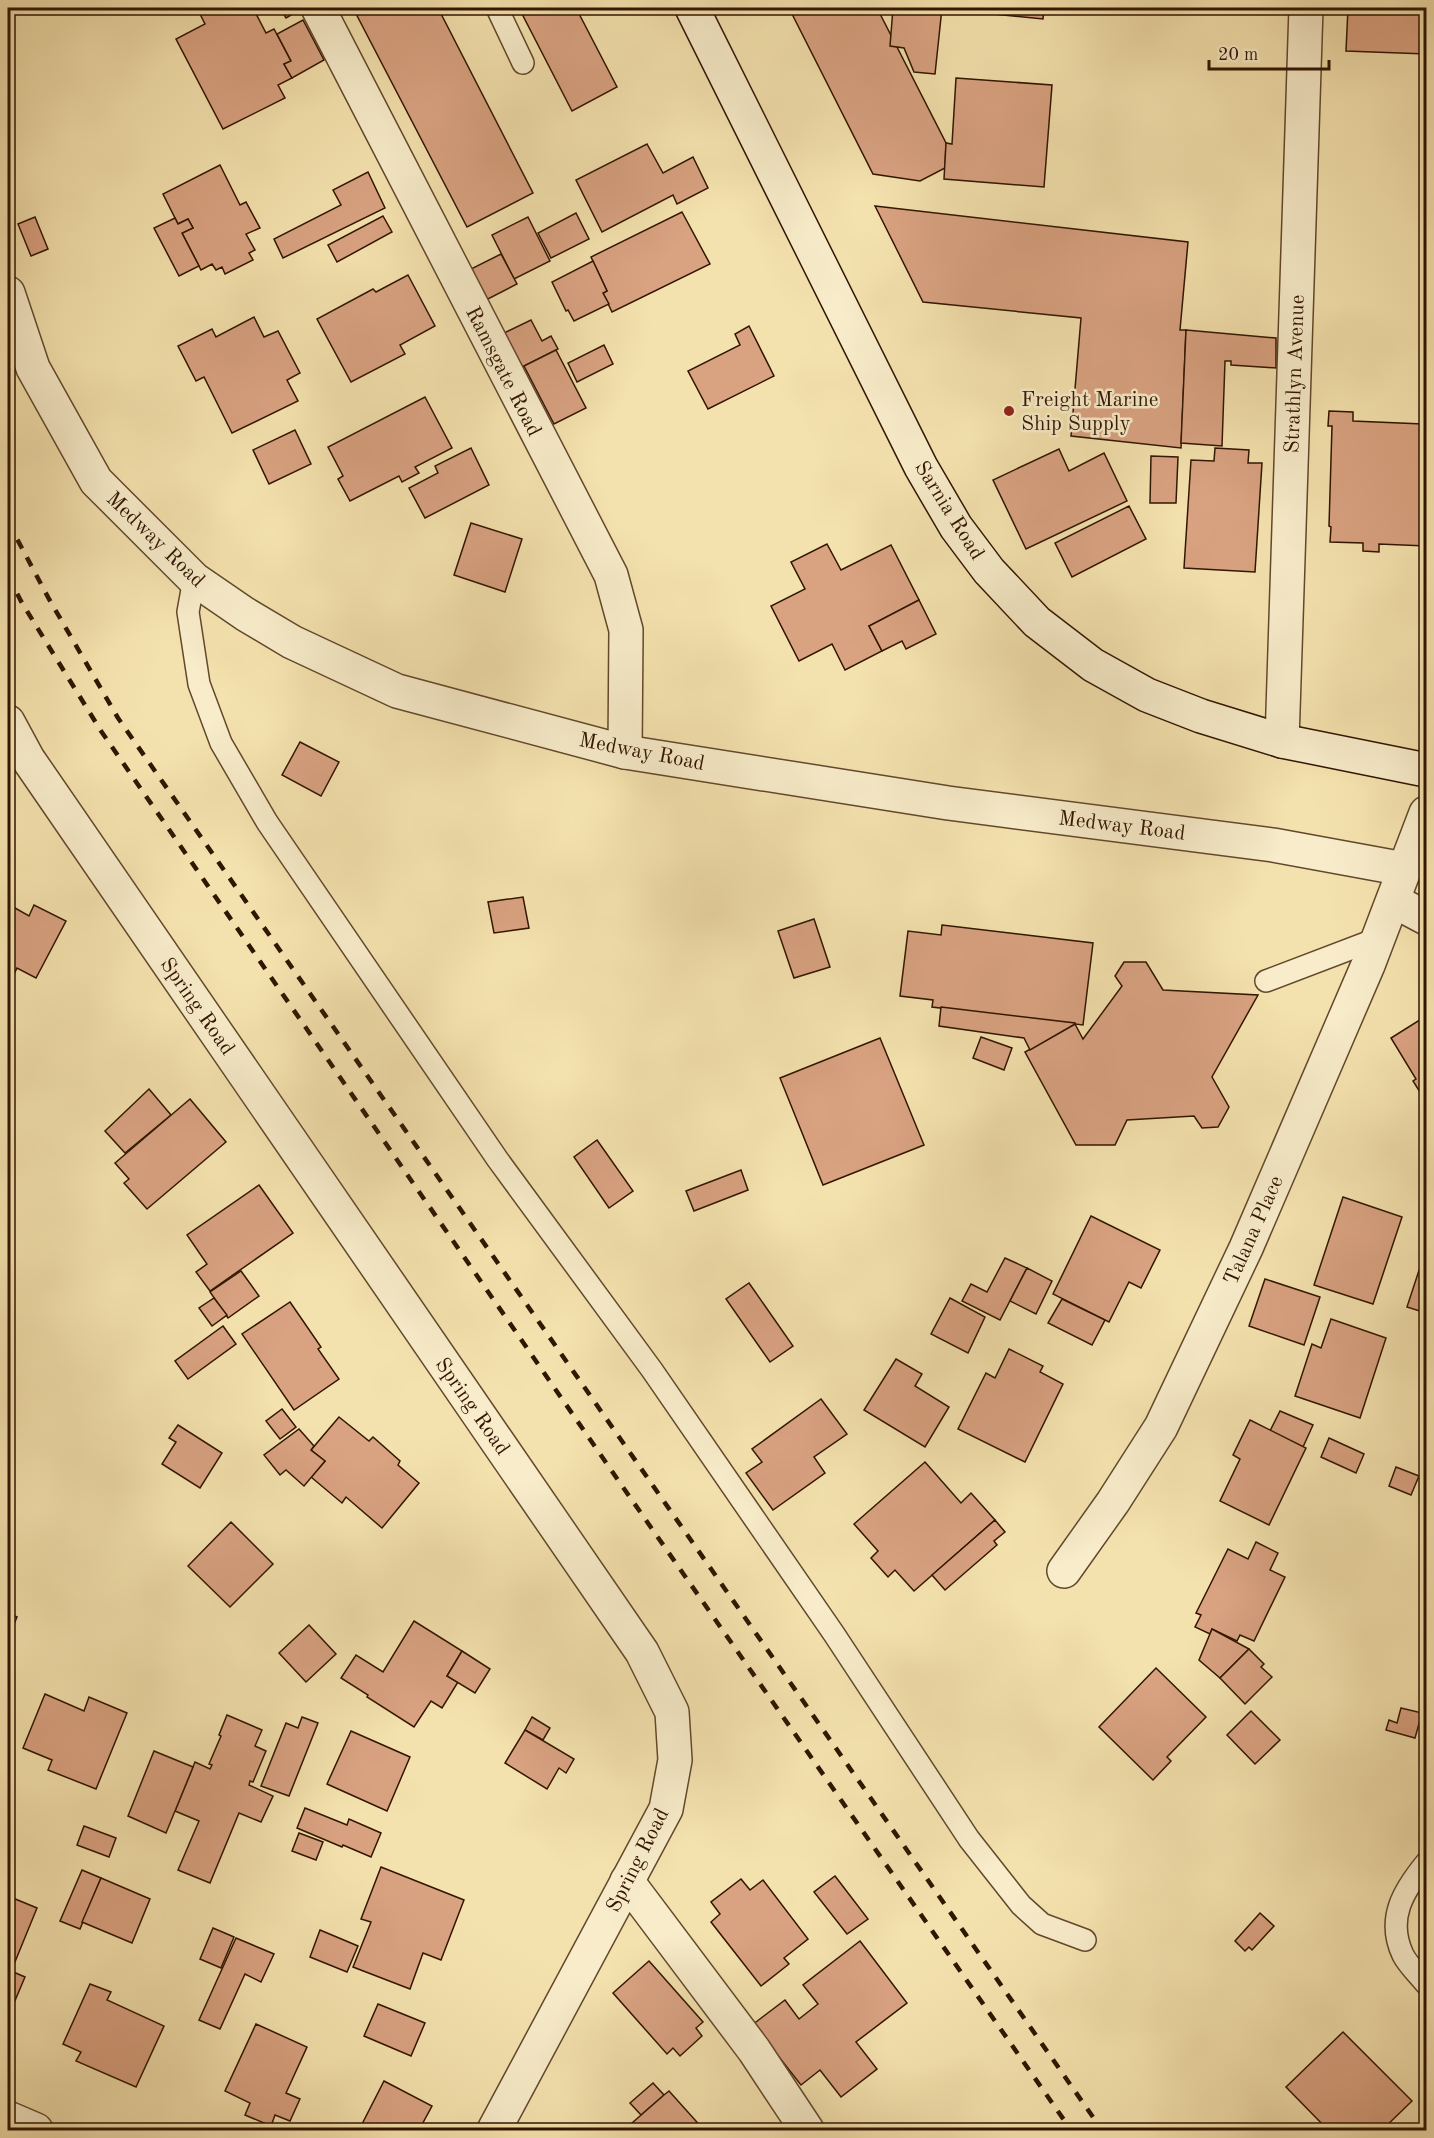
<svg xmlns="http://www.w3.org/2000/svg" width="1434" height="2138" viewBox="0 0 1434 2138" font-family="'Old Standard TT',serif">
  <rect width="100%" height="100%" fill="#f4e2ae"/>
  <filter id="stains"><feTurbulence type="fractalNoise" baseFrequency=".00333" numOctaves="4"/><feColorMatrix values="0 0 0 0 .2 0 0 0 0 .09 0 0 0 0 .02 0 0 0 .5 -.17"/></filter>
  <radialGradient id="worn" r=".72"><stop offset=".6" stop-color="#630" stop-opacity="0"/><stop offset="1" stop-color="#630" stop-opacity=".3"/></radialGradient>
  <!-- building -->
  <g fill="#d9a281" stroke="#311500" stroke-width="1.5">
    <path d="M212 8H253L266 33 274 29 291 61 284 64 292 78 278 85 285 98 223 129 176 39 205 24 200 14Z"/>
    <path d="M280 8H296L298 11 286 18Z"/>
    <path d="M353 8H438L533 193 467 227Z"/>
    <path d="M519 8H576L617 87 572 111Z"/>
    <path d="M789 8H877L946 143 945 168 920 181 873 174Z"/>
    <path d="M893 8H942L935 74 914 72 904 48 890 46Z"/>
    <path d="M943 8H1044L1043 19 943 9Z"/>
    <path d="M1348 8H1426V54L1346 51Z"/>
    <path d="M303 20 324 60 292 78 284 64 291 61 277 34Z"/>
    <path d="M956 78 1052 85 1044 187 944 179 946 143 952 144Z"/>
    <path d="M647 144 663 173 693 157 708 188 677 204 673 195 602 232 576 180Z"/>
    <path d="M220 165 240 205 246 202 260 228 246 234 255 250 249 253 253 260 225 274 222 267 216 270 212 264 201 270 182 233 193 228 188 219 178 224 163 194Z"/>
    <path d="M368 172 385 208 283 258 274 239 341 205 333 190Z"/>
    <path d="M875 206 1188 242 1180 330H1186L1181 448 1071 436 1081 318 923 302Z"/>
    <path d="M682 212 710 264 612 312 603 293 607 291 591 257Z"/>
    <path d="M576 213 589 239 551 258 538 233Z"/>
    <path d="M383 216 392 232 337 262 328 245Z"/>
    <path d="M35 217 48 249 31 256 18 224Z"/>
    <path d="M528 217 550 261 514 279 492 235Z"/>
    <path d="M175 218 178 224 188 219 193 228 182 233 199 266 179 276 154 228Z"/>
    <path d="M501 254 517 284 486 300 471 269Z"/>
    <path d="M593 261 607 291 603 293 609 304 574 321 568 310 566 311 552 282Z"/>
    <path d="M408 275 435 326 400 345 405 354 351 382 317 319 373 289 376 292Z"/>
    <path d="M254 317 264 337 278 331 300 373 287 380 298 401 232 433 204 377 196 381 178 346 212 329 216 337Z"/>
    <path d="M531 320 542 341 551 336 558 349 522 367 504 333Z"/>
    <path d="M749 326 774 376 708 409 688 371 740 345 735 334Z"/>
    <path d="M1186 330 1276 338V368L1231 365V361H1225L1222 446 1181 443Z"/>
    <path d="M604 345 613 364 577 382 568 363Z"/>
    <path d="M556 350 586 408 554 424 524 366Z"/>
    <path d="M425 397 452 448 415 467 419 473 402 482 399 476 350 501 338 479 343 476 328 447Z"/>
    <path d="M1329 411 1353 412V421L1423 424 1421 456 1426 457V546L1379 544V552L1363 551V543L1330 542 1331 527 1329 526 1332 426H1328Z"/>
    <path d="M295 430 311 464 269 484 253 450Z"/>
    <path d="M471 448 489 485 425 518 409 488 438 473 435 466Z"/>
    <path d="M1215 448 1249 450 1248 463H1262L1255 572 1184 568 1191 460 1214 461Z"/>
    <path d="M1059 449 1069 471 1104 453 1127 501 1026 549 993 480Z"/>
    <path d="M1151 456 1178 457 1176 503H1150Z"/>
    <path d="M1129 506 1146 539 1072 577 1055 543Z"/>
    <path d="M471 523 522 539 505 592 454 575Z"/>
    <path d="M827 544 841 570 891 545 919 600 869 626 882 651 845 670 832 644 799 661 771 606 805 589 791 562Z"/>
    <path d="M919 600 936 634 906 649 902 641 882 651 869 626Z"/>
    <path d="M300 742 339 762 321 796 282 775Z"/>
    <path d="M523 897 529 928 494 933 488 902Z"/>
    <path d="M8 904 29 916 34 905 66 921 36 978 17 968 8 987Z"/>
    <path d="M814 919 830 967 794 978 778 931Z"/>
    <path d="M942 925 1093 943 1083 1025 932 1007 933 1000 900 996 908 931 941 935Z"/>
    <path d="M1124 962H1146L1163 990 1258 995 1212 1077 1229 1107 1218 1127 1202 1128 1194 1116 1127 1120 1115 1145H1076L1025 1052 1075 1024 1083 1039 1122 986 1115 976Z"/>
    <path d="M941 1007 1075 1023V1024L1030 1050 1024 1038 939 1026Z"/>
    <path d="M1426 1016V1095L1423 1097 1413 1081 1416 1079 1391 1038Z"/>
    <path d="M981 1037 1012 1048 1004 1070 973 1058Z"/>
    <path d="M880 1038 924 1145 823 1185 780 1078Z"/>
    <path d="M149 1089 171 1115 125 1153 105 1131Z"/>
    <path d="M190 1099 226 1142 147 1209 124 1183 129 1179 115 1163Z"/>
    <path d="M597 1140 633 1191 609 1208 574 1157Z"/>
    <path d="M741 1170 748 1190 694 1211 686 1191Z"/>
    <path d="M259 1185 293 1233 210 1291 196 1272 207 1264 187 1235Z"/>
    <path d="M1343 1197 1402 1217 1373 1304 1314 1285Z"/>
    <path d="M1091 1216 1160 1250 1141 1288 1129 1282 1109 1322 1053 1294Z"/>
    <path d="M1426 1249V1313L1407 1307Z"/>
    <path d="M1005 1258 1027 1268 1000 1320 962 1301 971 1284 987 1292Z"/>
    <path d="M1027 1268 1052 1281 1036 1314 1010 1301Z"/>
    <path d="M241 1271 259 1296 228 1318 210 1292Z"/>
    <path d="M1265 1279 1320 1297 1304 1345 1249 1326Z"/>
    <path d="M749 1283 793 1346 770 1362 726 1299Z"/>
    <path d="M214 1298 227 1315 212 1326 199 1308Z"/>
    <path d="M950 1298 985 1317 968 1353 931 1334Z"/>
    <path d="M1062 1299 1105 1320 1092 1345 1048 1323Z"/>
    <path d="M290 1302 321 1347 318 1349 339 1379 294 1410 242 1334Z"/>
    <path d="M1331 1319 1386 1338 1360 1418 1295 1396 1312 1344 1321 1348Z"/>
    <path d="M223 1326 236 1344 188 1379 175 1361Z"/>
    <path d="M1009 1349 1043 1366 1040 1372 1063 1384 1025 1462 958 1429 986 1373 995 1378Z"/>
    <path d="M896 1359 922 1374 915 1386 949 1407 925 1447 864 1410Z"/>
    <path d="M821 1399 847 1434 814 1457 825 1473 773 1510 746 1473 762 1462 752 1449Z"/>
    <path d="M282 1409 296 1427 280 1439 266 1421Z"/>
    <path d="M1280 1411 1313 1425 1303 1447 1270 1431Z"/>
    <path d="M339 1417 369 1441 373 1437 400 1461 398 1465 419 1483 382 1528 346 1497 342 1503 311 1477 325 1461 311 1450Z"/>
    <path d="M1250 1420 1306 1448 1269 1525 1220 1501 1240 1459 1233 1455Z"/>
    <path d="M178 1425 222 1453 200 1488 162 1464 176 1442 169 1438Z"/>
    <path d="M299 1429 314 1446 311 1450 325 1461 304 1486 286 1470 280 1475 264 1455Z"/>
    <path d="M1329 1438 1364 1454 1356 1473 1321 1457Z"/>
    <path d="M925 1462 961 1503 971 1493 995 1520 914 1591 895 1570 888 1577 871 1558 878 1551 854 1524Z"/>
    <path d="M1396 1467 1419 1476 1411 1495 1389 1486Z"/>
    <path d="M995 1520 1005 1532 994 1541 997 1545 945 1590 932 1575Z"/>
    <path d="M231 1522 273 1564 230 1607 188 1566Z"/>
    <path d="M1256 1542 1278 1553 1270 1570 1285 1577 1254 1641 1240 1635 1237 1641 1212 1629 1210 1634 1195 1627 1201 1615 1196 1613 1228 1549 1248 1559Z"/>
    <path d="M8 1613 17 1617 8 1639Z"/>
    <path d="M414 1621 462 1651 447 1676 458 1682 442 1708 431 1701 414 1727 367 1697 368 1695 341 1678 356 1655 383 1672Z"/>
    <path d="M309 1625 336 1654 306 1682 279 1653Z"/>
    <path d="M1212 1629 1249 1649 1220 1678 1199 1660Z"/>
    <path d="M1249 1649 1264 1664 1261 1667 1272 1677 1245 1704 1220 1678Z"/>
    <path d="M462 1651 490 1669 475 1693 447 1676Z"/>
    <path d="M1156 1668 1206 1717 1167 1757 1171 1761 1153 1780 1099 1727Z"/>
    <path d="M45 1694 84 1711 89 1697 127 1713 96 1789 48 1770 52 1760 23 1748Z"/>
    <path d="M1401 1708 1422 1713 1415 1738 1386 1730 1389 1720 1397 1723Z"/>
    <path d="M1251 1711 1280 1740 1255 1764 1227 1735Z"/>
    <path d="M227 1715 262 1730 255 1746 266 1751 253 1782 250 1781 249 1785 273 1796 261 1822 239 1813 210 1883 178 1870 199 1821 175 1811 195 1762 210 1769 212 1765 209 1764 221 1736 219 1735Z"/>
    <path d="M302 1717 318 1723 289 1796 261 1786 286 1723 298 1728Z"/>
    <path d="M532 1717 550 1728 543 1740 525 1730Z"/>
    <path d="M525 1730 574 1759 566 1773 559 1768 547 1789 505 1763Z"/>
    <path d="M351 1731 410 1757 387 1811 327 1784Z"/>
    <path d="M154 1751 193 1767 166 1833 128 1816Z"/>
    <path d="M305 1808 347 1825 349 1819 381 1833 371 1857 343 1845 342 1847 297 1828Z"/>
    <path d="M84 1826 116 1838 109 1857 77 1845Z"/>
    <path d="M299 1833 323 1842 316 1860 292 1851Z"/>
    <path d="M381 1867 464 1900 441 1960 423 1953 410 1989 353 1967 371 1922 361 1919Z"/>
    <path d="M82 1870 101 1878 80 1929 60 1921Z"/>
    <path d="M835 1876 868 1919 847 1934 814 1892Z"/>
    <path d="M101 1878 150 1899 132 1943 82 1922Z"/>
    <path d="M741 1879 750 1890 763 1880 808 1939 784 1958 789 1964 761 1986 711 1922 720 1914 711 1902Z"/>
    <path d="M8 1896 37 1908 8 1979Z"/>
    <path d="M1260 1913 1274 1926 1252 1950 1249 1947 1245 1951 1235 1941Z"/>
    <path d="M213 1928 234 1937 221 1968 200 1959Z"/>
    <path d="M320 1930 358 1946 347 1972 310 1957Z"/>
    <path d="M236 1938 274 1954 261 1982 245 1974 220 2029 199 2020Z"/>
    <path d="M860 1941 907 2003 856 2042 877 2069 841 2097 820 2070 801 2085 768 2043 752 2025 785 2000 799 2019 818 2004 803 1985Z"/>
    <path d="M649 1961 703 2022 696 2028 702 2036 680 2056 673 2048 667 2054 613 1993Z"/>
    <path d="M11 1971 25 1977 11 2010 8 2009V1979Z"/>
    <path d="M90 1984 111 1992 107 2000 164 2026 136 2087 76 2061 81 2052 63 2044Z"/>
    <path d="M378 2004 425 2023 411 2056 364 2036Z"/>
    <path d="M256 2024 307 2047 286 2093 300 2099 290 2121 275 2115 271 2126 245 2115 250 2103 225 2091Z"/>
    <path d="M1343 2032 1412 2101 1382 2130H1328L1286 2087Z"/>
    <path d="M384 2081 432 2106 419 2130H359Z"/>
    <path d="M653 2083 664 2095 641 2115 630 2103Z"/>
    <path d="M669 2091 704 2130H624L664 2095Z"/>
  </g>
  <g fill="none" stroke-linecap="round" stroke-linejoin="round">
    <defs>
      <g id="service">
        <path d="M497 8 523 63"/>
        <path d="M194 579 188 612 199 684 221 743 267 822 498 1160 652 1370 834 1634 969 1839 1021 1905 1042 1924 1085 1940"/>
        <path d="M1266 981 1379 938"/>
        <path d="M1426 1863C1403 1891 1386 1919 1403 1955 1408 1965 1419 1975 1426 1984"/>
      </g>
      <g id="minor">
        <path d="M318 8 611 575 626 630 625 752"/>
        <path d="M8 293 33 368 96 481 194 579 245 614 292 642 397 691 625 752 948 803 1273 845 1404 869"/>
        <path d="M8 722 28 759 642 1652 672 1712 675 1760 666 1809 494 2130"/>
        <path d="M1282 741 1306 8"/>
        <path d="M1394 901 1426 918"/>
        <path d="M1064 1571 1113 1502 1161 1427 1246 1248 1368 965 1426 813"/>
        <path d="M627 1881 754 2050 807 2130"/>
        <path d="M8 2118 36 2130"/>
      </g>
      <path id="secondary" d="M692 8 921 467 956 527 989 571 1037 622 1093 665 1147 695 1201 716 1282 741 1426 770"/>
    </defs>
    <!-- service casing -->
    <use href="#service" stroke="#62482c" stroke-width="24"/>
    <!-- minor casing -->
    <use href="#minor" stroke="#62482c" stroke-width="36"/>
    <!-- secondary casing -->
    <use href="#secondary" stroke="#311500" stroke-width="36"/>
    <!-- service -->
    <use href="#service" stroke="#f8ecca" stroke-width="21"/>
    <!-- minor -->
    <use href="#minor" stroke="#f8ecca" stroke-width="33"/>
    <!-- secondary -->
    <use href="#secondary" stroke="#f8ecca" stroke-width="33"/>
    <!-- rail -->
    <g stroke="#311500" stroke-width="4.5" stroke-dasharray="10 10" stroke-linecap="butt">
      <path d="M8 522 49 599 118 718 1102 2130"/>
      <path d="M8 576 22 603 101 731 627 1493 1071 2130"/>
    </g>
  </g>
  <!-- markers -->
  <circle fill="#8f2418" stroke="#f8ecca" stroke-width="2" cx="1009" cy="411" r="6"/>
  <g text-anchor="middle" stroke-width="5" stroke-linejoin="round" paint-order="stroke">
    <!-- street labels -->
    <g font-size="21" fill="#311500" stroke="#f8ecca">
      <text transform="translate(504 371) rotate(63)" y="7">Ramsgate Road</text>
      <text transform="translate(1294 374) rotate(-88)" y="7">Strathlyn Avenue</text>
      <text transform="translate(950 510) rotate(58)" y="7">Sarnia Road</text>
      <text transform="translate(156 539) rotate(44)" y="7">Medway Road</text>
      <text transform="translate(642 751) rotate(11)" y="7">Medway Road</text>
      <text transform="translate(1122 825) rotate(7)" y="7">Medway Road</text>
      <text transform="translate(198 1006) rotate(55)" y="7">Spring Road</text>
      <text transform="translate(1253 1230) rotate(-66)" y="7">Talana Place</text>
      <text transform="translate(473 1406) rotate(55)" y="7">Spring Road</text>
      <text transform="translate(637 1860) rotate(-63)" y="7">Spring Road</text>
    </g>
    <!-- poi labels -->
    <g font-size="21" fill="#311500" stroke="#f8ecca" text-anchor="start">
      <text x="1021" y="406">Freight Marine<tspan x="1021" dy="24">Ship Supply</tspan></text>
    </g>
  </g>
  <!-- margin -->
  <rect width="1434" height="2138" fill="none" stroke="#f4e2ae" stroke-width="30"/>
  <rect x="9" y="9" width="1416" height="2120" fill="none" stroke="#311500" stroke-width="3"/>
  <rect x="15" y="15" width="1404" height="2108" fill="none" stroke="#311500" stroke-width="1.5"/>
  <!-- scale -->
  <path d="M1209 60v9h120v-9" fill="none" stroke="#311500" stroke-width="3"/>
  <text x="1218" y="60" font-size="18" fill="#311500" stroke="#f8ecca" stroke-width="4.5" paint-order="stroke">20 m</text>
  <rect width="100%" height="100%" filter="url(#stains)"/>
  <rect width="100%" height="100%" fill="url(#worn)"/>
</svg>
